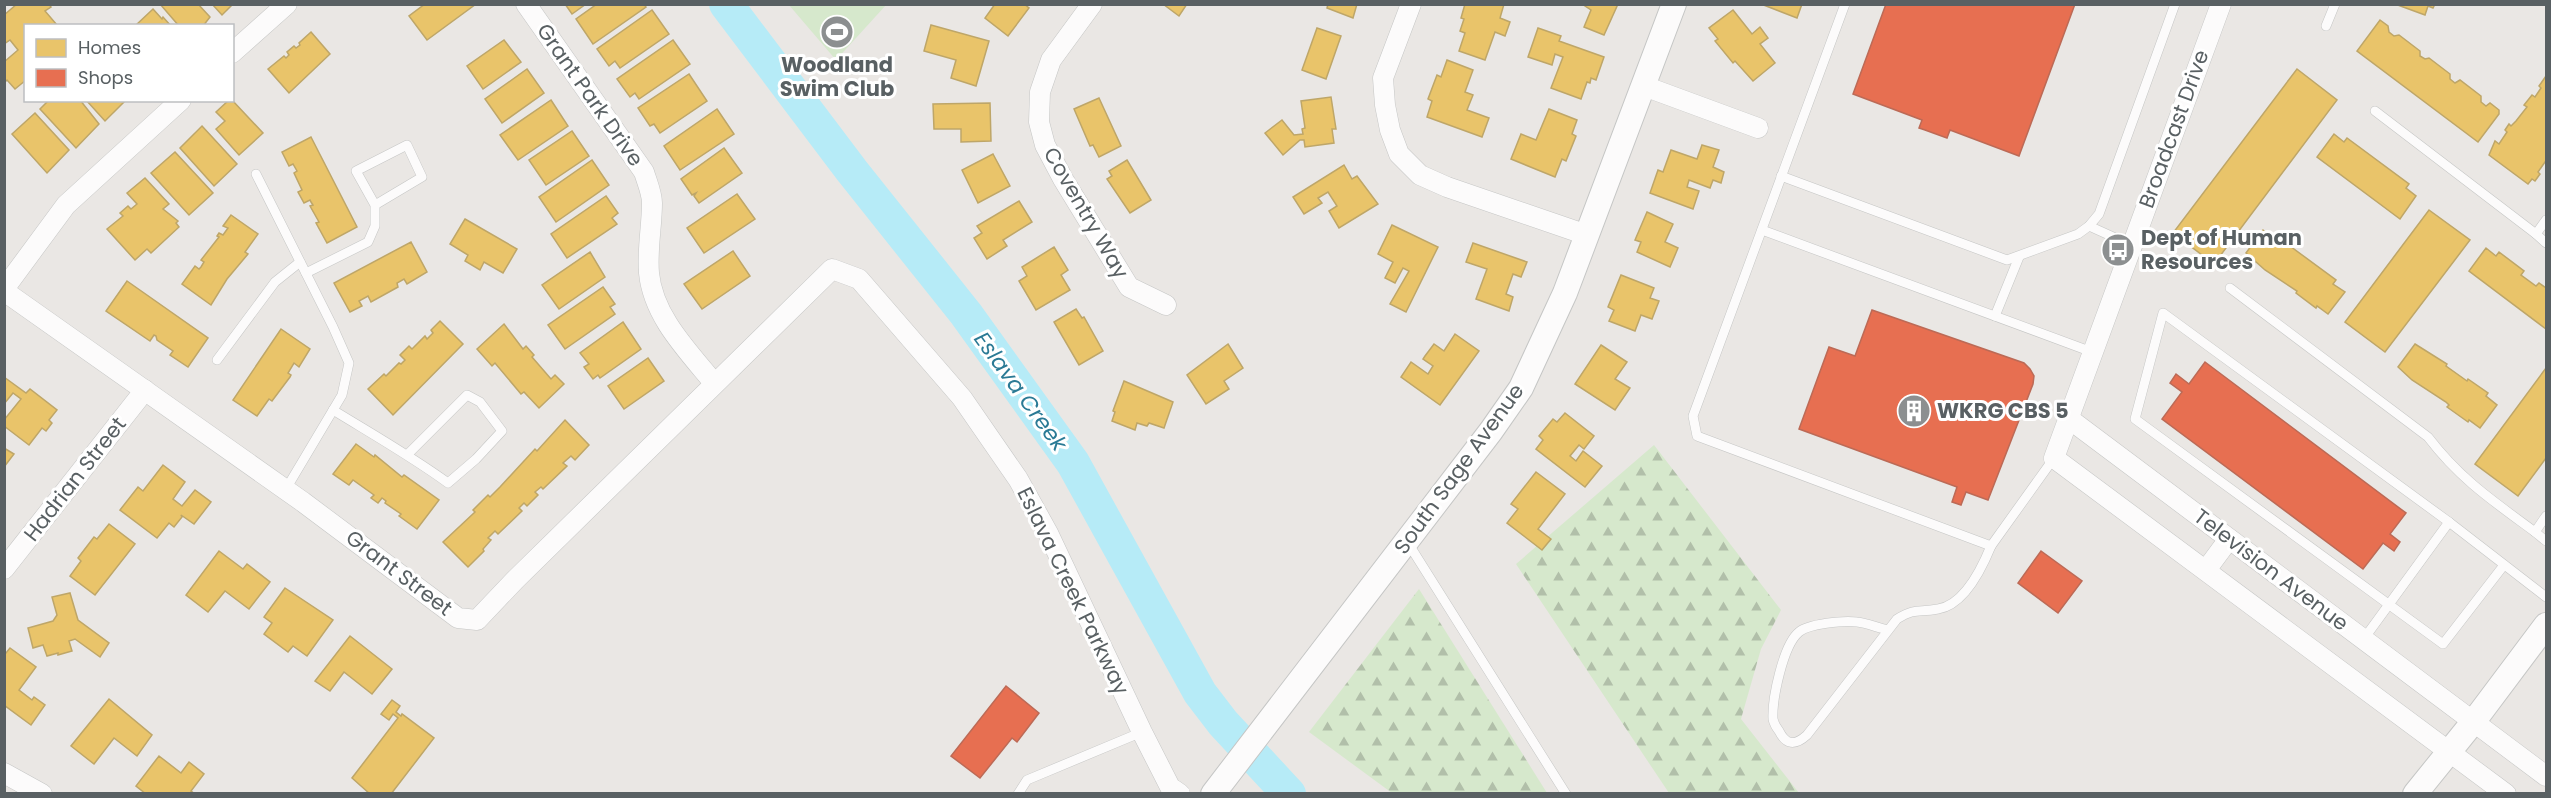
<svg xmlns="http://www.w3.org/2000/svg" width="2551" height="798" viewBox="0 0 2551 798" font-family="Poppins,sans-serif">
  <defs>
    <pattern id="forest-firs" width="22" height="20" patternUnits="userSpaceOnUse" patternTransform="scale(1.5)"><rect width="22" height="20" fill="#d6e8cc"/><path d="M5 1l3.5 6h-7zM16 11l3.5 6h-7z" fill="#b1bfa9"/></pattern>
  </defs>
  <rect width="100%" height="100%" fill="#eae7e4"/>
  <!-- forest -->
  <g fill="url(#forest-firs)">
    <path d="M1654 445 1781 610 1761 649 1741 719 1799 793H1669L1516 564Z"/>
    <path d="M1419 589 1547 793H1392L1309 732Z"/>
  </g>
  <!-- pitch -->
  <path fill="#d6e8cc" d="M789 5H886L836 60Z"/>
  <!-- homes -->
  <g fill="#e9c46a" stroke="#bea668" stroke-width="1.5">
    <path d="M17 4H49L51 7 45 11 57 25 26 26V80L15 89 7 80 4 83V62L18 50 10 40 4 44V15Z"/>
    <path d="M160 4H198L210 17 203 26H179Z"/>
    <path d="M212 4H233L222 15Z"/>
    <path d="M425 4H476L427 40 409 16Z"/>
    <path d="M565 4H586L572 14Z"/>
    <path d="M597 4H644L646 7 593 44 576 19Z"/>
    <path d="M995 4H1024L1029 8 1008 36 985 18Z"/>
    <path d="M1163 4H1187L1179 16Z"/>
    <path d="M1328 4H1357L1353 18 1327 8Z"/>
    <path d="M1504 4 1500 18 1510 22 1505 36 1495 32 1485 60 1459 51 1465 33 1460 31 1464 19 1461 18 1465 4Z"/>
    <path d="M1582 4H1618L1604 35 1584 27 1591 10Z"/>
    <path d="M1761 4H1802L1797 18Z"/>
    <path d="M2395 4H2435L2433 8 2428 6 2425 15Z"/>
    <path d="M153 9 162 19 163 17 171 26H135Z"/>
    <path d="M652 10 669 34 620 68 615 61 609 66 597 49Z"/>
    <path d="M1733 10 1752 34 1760 27 1768 38 1760 44 1775 63 1753 81 1735 61 1733 63 1715 41 1718 39 1709 28Z"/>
    <path d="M2380 20 2388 26 2389 32 2394 36 2399 35 2420 51V56L2425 59 2429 58 2450 74V79L2455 83 2460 80 2481 96V102L2486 106 2490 103 2499 110V114L2478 142 2357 51Z"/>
    <path d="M931 25 989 41 976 86 951 78 956 60 924 51Z"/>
    <path d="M1317 28 1341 36 1326 79 1302 70Z"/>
    <path d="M1538 28 1561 36 1559 41 1604 57 1596 80 1591 78 1590 83 1587 82 1581 99 1551 88 1563 57 1555 54 1552 65 1528 57Z"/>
    <path d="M311 32 330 54 289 93 268 69 284 56 286 58 289 55 287 52 294 46 296 48 300 45 299 43Z"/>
    <path d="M504 40 521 62 483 89 467 66Z"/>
    <path d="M673 40 690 64 639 99 635 93 630 97 617 79Z"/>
    <path d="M1447 60 1473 70 1465 92 1473 95 1467 110 1489 118 1482 137 1427 117 1432 101 1428 99 1437 75 1441 77Z"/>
    <path d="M527 69 544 93 502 123 485 99Z"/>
    <path d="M2297 69 2337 100 2214 264 2173 233Z"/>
    <path d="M689 74 707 101 660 133 654 124 650 126 638 108Z"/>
    <path d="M2546 76V164L2545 162 2538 172 2540 174 2535 181 2532 179 2528 184 2489 155 2495 141 2499 144 2507 132 2505 130 2509 124 2511 126 2516 121 2527 107 2524 105 2532 95 2535 97 2541 88 2539 86Z"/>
    <path d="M1331 97 1336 129H1332L1334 143 1305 147 1304 140H1300L1283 155 1265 133 1282 120 1294 135 1303 134 1302 129 1305 128 1301 101Z"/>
    <path d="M1099 98 1121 146 1099 157 1093 145 1090 146 1074 109Z"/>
    <path d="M49 100H80L99 124 76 148 40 109Z"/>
    <path d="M86 100H126L105 121Z"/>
    <path d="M232 100 263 133 239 155 216 129 225 121 216 112 229 100Z"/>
    <path d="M551 100 568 126 518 160 500 135Z"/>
    <path d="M990 103 991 141 961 142V129H934L933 104Z"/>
    <path d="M717 109 734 134 680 170 664 146Z"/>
    <path d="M1549 109 1577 120 1572 134 1576 136 1566 161 1562 159 1555 177 1511 159 1521 134 1536 140Z"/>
    <path d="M35 113 69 150 47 173 12 134Z"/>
    <path d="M202 126 237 164 214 186 180 148Z"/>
    <path d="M572 131 589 156 546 185 529 160Z"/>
    <path d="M2334 134 2344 142 2347 138 2409 184 2406 188 2416 196 2400 219 2317 157Z"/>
    <path d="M311 137 357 227 327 243 316 223 319 222 310 206 313 205 311 202 310 200 304 203 298 192 302 190 294 173 297 171 293 164 289 166 282 152Z"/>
    <path d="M1702 145 1719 150 1713 167 1724 172 1721 183 1713 180 1710 188 1689 180 1687 187 1699 191 1693 209 1650 193 1658 170 1663 172 1671 150 1697 159Z"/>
    <path d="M724 148 742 173 699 203 694 196 696 193 692 195 681 179Z"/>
    <path d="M175 152 213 193 189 215 151 173Z"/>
    <path d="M993 154 1010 186 978 203 962 170Z"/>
    <path d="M592 160 609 185 556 222 539 197Z"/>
    <path d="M1127 160 1151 200 1130 213 1107 179 1112 176 1109 171Z"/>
    <path d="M1344 165 1352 179 1357 176 1378 204 1339 228 1329 211 1337 206 1328 192 1318 198 1322 203 1304 214 1293 197Z"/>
    <path d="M145 178 169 204 163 209 178 221 176 223 179 227 151 253 147 249 135 260 107 229 123 216 120 213 128 206 131 209 137 204 127 193Z"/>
    <path d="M737 194 755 219 704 253 687 228Z"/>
    <path d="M606 196 618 213 612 218 617 224 567 258 551 234Z"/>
    <path d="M1019 201 1032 222 1003 240 1007 246 987 259 974 238 982 233 977 226Z"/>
    <path d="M2429 210 2470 240 2385 352 2345 322Z"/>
    <path d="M1647 212 1673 224 1665 242 1678 248 1670 267 1637 252 1641 242 1635 240Z"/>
    <path d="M231 215 258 234 245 252 248 254 227 279 211 305 182 284 195 266 199 269 201 267 204 262 201 260 219 237 217 236 219 233 223 235 228 228 223 226Z"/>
    <path d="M465 219 517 249 503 273 484 262 480 270 465 261 468 255 450 244Z"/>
    <path d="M1392 225 1438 247 1406 312 1390 304 1409 271 1403 268 1395 283 1385 278 1393 262 1378 254Z"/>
    <path d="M2263 230 2273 238 2275 235 2336 280 2333 284 2345 292 2328 314 2317 306 2316 308 2296 293 2297 291 2265 270 2246 253Z"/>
    <path d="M411 242 427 272 407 284 404 279 397 283 398 287 371 302 368 296 359 301 362 306 350 312 334 283Z"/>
    <path d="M1473 243 1527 262 1521 277 1513 274 1506 294 1513 297 1509 311 1476 299 1487 269 1466 262Z"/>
    <path d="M1054 247 1068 270 1061 275 1070 290 1036 310 1019 281 1027 276 1022 267Z"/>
    <path d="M2486 248 2496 256 2499 252 2524 271 2521 275 2536 286 2539 283 2546 288V329L2469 271Z"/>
    <path d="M733 251 750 276 702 309 684 284Z"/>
    <path d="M590 252 605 277 559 309 542 285Z"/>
    <path d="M1621 275 1654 288 1650 298 1659 301 1652 319 1641 315 1635 331 1609 321 1614 310 1608 307Z"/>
    <path d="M127 281 208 338 188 367 170 355 173 351 157 340 156 336 154 335 150 341 106 311Z"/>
    <path d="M603 287 615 304 610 307 615 314 565 349 548 325Z"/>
    <path d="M1076 309 1082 318 1084 317 1103 351 1079 365 1054 322Z"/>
    <path d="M440 321 463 344 393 415 368 389 384 374 386 376 399 363 401 364 405 360 400 355 409 346 412 349 425 336 427 339 433 333 431 330Z"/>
    <path d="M623 322 641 349 600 378 598 375 593 379 584 367 589 364 580 353Z"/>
    <path d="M504 324 523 349 526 346 534 355 532 357 551 379 555 375 564 384 539 408 524 392 521 394 495 363 492 366 477 349Z"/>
    <path d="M281 329 310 349 299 367 294 363 288 373 291 375 290 377 272 401 269 399 257 416 233 400Z"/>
    <path d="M1455 334 1479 351 1440 405 1401 377 1411 362 1428 374 1433 366 1423 359 1425 356 1434 344 1444 351Z"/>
    <path d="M1228 344 1243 368 1224 381 1229 389 1206 404 1187 375Z"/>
    <path d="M2415 344 2447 364 2446 366 2467 381 2468 379 2488 393 2486 396 2497 405 2480 428 2469 420 2468 422 2447 407 2449 405 2446 402 2412 380 2398 367Z"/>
    <path d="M1601 345 1627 362 1615 379 1630 388 1615 410 1575 384Z"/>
    <path d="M648 358 664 381 624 409 608 386Z"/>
    <path d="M2546 368V458L2518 496 2475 464Z"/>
    <path d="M4 377 26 393 30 389 57 410 49 420 52 423 46 431 42 428 29 445 4 426V420L21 399 13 393 4 404Z"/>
    <path d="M1124 381 1173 402 1164 428 1149 423 1147 426 1137 423 1135 430 1112 421 1115 412 1113 411Z"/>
    <path d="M1565 413 1594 436 1584 449 1579 445 1570 456 1576 461 1583 451 1602 466 1585 487 1536 449 1543 440 1539 436 1553 419 1557 422Z"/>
    <path d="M565 420 589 445 575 460 571 456 563 463 567 466 543 489 541 487 535 492 538 495 527 506 524 503 519 508 522 511 498 534 495 531 488 538 491 540 483 549 484 551 468 567 443 542 475 512 473 510 488 495 490 497 500 487 535 449 537 451Z"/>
    <path d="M356 444 374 457 375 455 402 477 404 475 439 500 417 529 399 516 401 514 385 503 386 501 382 498 378 503 371 498 374 495 353 480 349 485 333 474Z"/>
    <path d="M4 448 14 454 4 467Z"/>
    <path d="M163 465 185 482 173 499 182 506 195 490 211 502 194 524 181 515 182 517 174 527 169 523 157 538 120 510 138 487 143 491Z"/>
    <path d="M1536 472 1565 494 1538 529 1551 539 1542 550 1507 523 1518 509 1511 504Z"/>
    <path d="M109 524 135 544 95 595 70 576 81 561 78 558 94 537 97 539Z"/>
    <path d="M219 551 243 569 247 564 270 582 249 609 225 591 208 612 186 595Z"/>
    <path d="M285 588 333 620 307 656 293 646 288 652 264 634 272 623 264 617Z"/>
    <path d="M70 593 78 620 109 643 100 657 75 639 69 641 72 651 58 655V653L47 656 43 645 33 648 28 628 53 621 57 615 52 597Z"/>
    <path d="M350 636 392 669 372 694 344 672 330 691 315 681Z"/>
    <path d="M10 648 36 667 19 690 32 700 34 697 45 705 31 725 4 705V651L6 653Z"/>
    <path d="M109 699 152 735 137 756 114 738 94 764 71 746Z"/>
    <path d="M392 700 400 706 396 712 401 716 402 714 434 738 391 794H370L352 778 398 718 393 714 389 720 381 714Z"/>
    <path d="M159 756 181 773 189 762 204 774 191 791 195 794H146L136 786Z"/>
  </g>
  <!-- shops -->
  <g fill="#e76f51" stroke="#bc6a56" stroke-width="1.5">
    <path d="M1886 4H2075L2019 156 1950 130 1947 138 1925 130 1919 128 1922 120 1853 94Z"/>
    <path d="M1872 310 2024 363 2030 369 2034 376 2033 384 1988 500 1966 492 1961 505 1952 502 1957 487 1799 429 1829 347 1855 356Z"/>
    <path d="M2205 362 2406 513 2390 534 2400 542 2394 551 2383 543 2363 569 2162 419 2182 392 2170 383 2176 374 2189 384Z"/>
    <path d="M2041 551 2082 581 2058 613 2018 583Z"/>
    <path d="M1006 686 1039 713 1017 742 1012 738 980 778 951 756Z"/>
  </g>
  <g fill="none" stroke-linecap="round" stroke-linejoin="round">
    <!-- river -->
    <path stroke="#b6ebf7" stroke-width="34" d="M726 4 852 171 966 314 1073 463 1200 693 1223 723 1289 794"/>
    <defs>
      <g id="service">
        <path d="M1845 4 1693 416 1697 436 1991 546 2054 458"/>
        <path d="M2326 26 2335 4"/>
        <path d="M2375 111 2536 234"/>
        <path d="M256 174 333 327 349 363 342 395 286 489"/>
        <path d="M1781 176 2007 260 2078 234 2089 226 2099 214 2175 4"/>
        <path d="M2546 220 2536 234 2546 243"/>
        <path d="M2089 226 2131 245"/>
        <path d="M1762 230 2092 352"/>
        <path d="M306 273 368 242 375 226V205L422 177 407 145 356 171 375 205"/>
        <path d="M2230 288 2428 437C2460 479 2493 501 2535 532"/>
        <path d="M1995 316 2019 257"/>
        <path d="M217 360 275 282 300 262"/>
        <path d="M333 410C372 434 411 456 448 483L476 459 502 431 480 402 467 395 407 455"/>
        <path d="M2546 516 2535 532 2546 541"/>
        <path d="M1408 543 1566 794"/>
        <path d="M2504 565 2443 644 2135 419 2163 313 2449 522 2546 597"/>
        <path d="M1888 630C1878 628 1867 623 1857 622 1844 620 1808 624 1799 632 1783 645 1772 699 1773 719 1774 724 1776 727 1779 731 1786 745 1795 746 1807 735L1897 619C1917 607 1918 613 1938 609 1964 605 1982 568 1991 546"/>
        <path d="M2363 640 2449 522"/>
        <path d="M1018 794 1027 780 1142 732"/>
      </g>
      <g id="minor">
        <path d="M526 4 644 172C647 182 652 193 652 203 652 226 647 249 649 273 653 316 687 350 714 383"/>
        <path d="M1092 4 1051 60 1040 92 1039 122 1045 145 1063 179 1129 287 1166 305"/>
        <path d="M1411 4 1383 78 1385 105 1390 130 1399 154 1420 175 1447 187 1587 235"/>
        <path d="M2221 4 2054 458 2506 794"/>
        <path d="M232 53 287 4"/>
        <path d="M1644 86 1758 128"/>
        <path d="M4 289 66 205 181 100"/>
        <path d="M4 291 303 502 458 618 477 620 515 580 832 269 859 279 962 398 1018 479 1048 533 1142 732 1170 787 1180 794"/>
        <path d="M2068 418 2546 776"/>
        <path d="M4 569 145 390"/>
        <path d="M2206 570 2229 539"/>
        <path d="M4 773 42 794"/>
      </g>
      <g id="tertiary">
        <path d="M1213 794 1491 431 1521 388 1565 293 1674 4"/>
        <path d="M2415 794 2474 721 2546 625"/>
      </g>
    </defs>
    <!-- service casing -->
    <use href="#service" stroke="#c5c6c5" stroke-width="10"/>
    <!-- minor casing -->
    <use href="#minor" stroke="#c5c6c5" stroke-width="21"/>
    <!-- tertiary casing -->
    <use href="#tertiary" stroke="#c5c6c5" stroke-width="26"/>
    <!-- service -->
    <use href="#service" stroke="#fcfbfb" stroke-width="9"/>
    <!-- minor -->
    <use href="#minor" stroke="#fcfbfb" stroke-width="20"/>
    <!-- tertiary -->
    <use href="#tertiary" stroke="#fcfbfb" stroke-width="24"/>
  </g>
  <!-- icons -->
  <defs>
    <symbol id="stadium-disc" viewBox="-11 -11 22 22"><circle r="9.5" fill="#8c8f90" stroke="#fff"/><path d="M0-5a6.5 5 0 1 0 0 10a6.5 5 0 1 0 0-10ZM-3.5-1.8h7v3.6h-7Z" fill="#fff"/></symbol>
    <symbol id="bus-disc" viewBox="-11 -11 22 22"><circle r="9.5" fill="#8c8f90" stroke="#fff"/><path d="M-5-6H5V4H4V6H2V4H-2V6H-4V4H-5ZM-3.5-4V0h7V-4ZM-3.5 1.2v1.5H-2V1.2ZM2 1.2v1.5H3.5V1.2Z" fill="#fff"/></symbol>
    <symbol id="building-disc" viewBox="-11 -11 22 22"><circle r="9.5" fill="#8c8f90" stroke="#fff"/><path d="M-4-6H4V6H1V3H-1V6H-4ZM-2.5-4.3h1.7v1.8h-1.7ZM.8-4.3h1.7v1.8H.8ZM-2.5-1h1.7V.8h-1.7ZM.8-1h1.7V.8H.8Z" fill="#fff"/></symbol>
  </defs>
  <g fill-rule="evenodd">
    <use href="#stadium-disc" x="818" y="13" width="38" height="38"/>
    <use href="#bus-disc" x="2099" y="231" width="38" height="38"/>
    <use href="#building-disc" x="1895" y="392" width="38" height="38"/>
  </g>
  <g text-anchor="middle" stroke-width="6" stroke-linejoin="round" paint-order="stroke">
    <!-- poi labels -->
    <g font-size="21" font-weight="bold" fill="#596063" stroke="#fff" text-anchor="start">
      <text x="837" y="72" text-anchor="middle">Woodland<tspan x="837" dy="24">Swim Club</tspan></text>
      <text x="2141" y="245">Dept of Human<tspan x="2141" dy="24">Resources</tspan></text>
      <text x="1937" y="418">WKRG CBS 5</text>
    </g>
    <!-- street labels -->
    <g font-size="21" fill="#596063" stroke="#fff">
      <text transform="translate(590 95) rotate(55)" y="7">Grant Park Drive</text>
      <text transform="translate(2174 129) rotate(-70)" y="7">Broadcast Drive</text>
      <text transform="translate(1086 213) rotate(60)" y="7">Coventry Way</text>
      <text transform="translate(1459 469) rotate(-54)" y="7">South Sage Avenue</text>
      <text transform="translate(75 479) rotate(-52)" y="7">Hadrian Street</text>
      <text transform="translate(2271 570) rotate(37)" y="7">Television Avenue</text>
      <text transform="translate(399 573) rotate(37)" y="7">Grant Street</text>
      <text transform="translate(1073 591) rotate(64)" y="7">Eslava Creek Parkway</text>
    </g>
    <!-- water labels -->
    <g font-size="22" font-style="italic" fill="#2a7a95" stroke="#fff">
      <text transform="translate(1021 391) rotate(54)" y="8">Eslava Creek</text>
    </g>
  </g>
  <!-- border -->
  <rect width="2551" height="798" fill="none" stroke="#596063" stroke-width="12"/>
  <!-- legend -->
  <rect x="24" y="24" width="210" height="78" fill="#ffffff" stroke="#bdbfc1" stroke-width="1.5"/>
  <rect x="36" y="39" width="30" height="18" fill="#e9c46a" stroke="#bdbfc1" stroke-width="1.5"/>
  <text x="78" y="54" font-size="18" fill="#596063">Homes</text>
  <rect x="36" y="69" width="30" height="18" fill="#e76f51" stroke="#bdbfc1" stroke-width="1.5"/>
  <text x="78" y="84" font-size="18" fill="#596063">Shops</text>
</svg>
